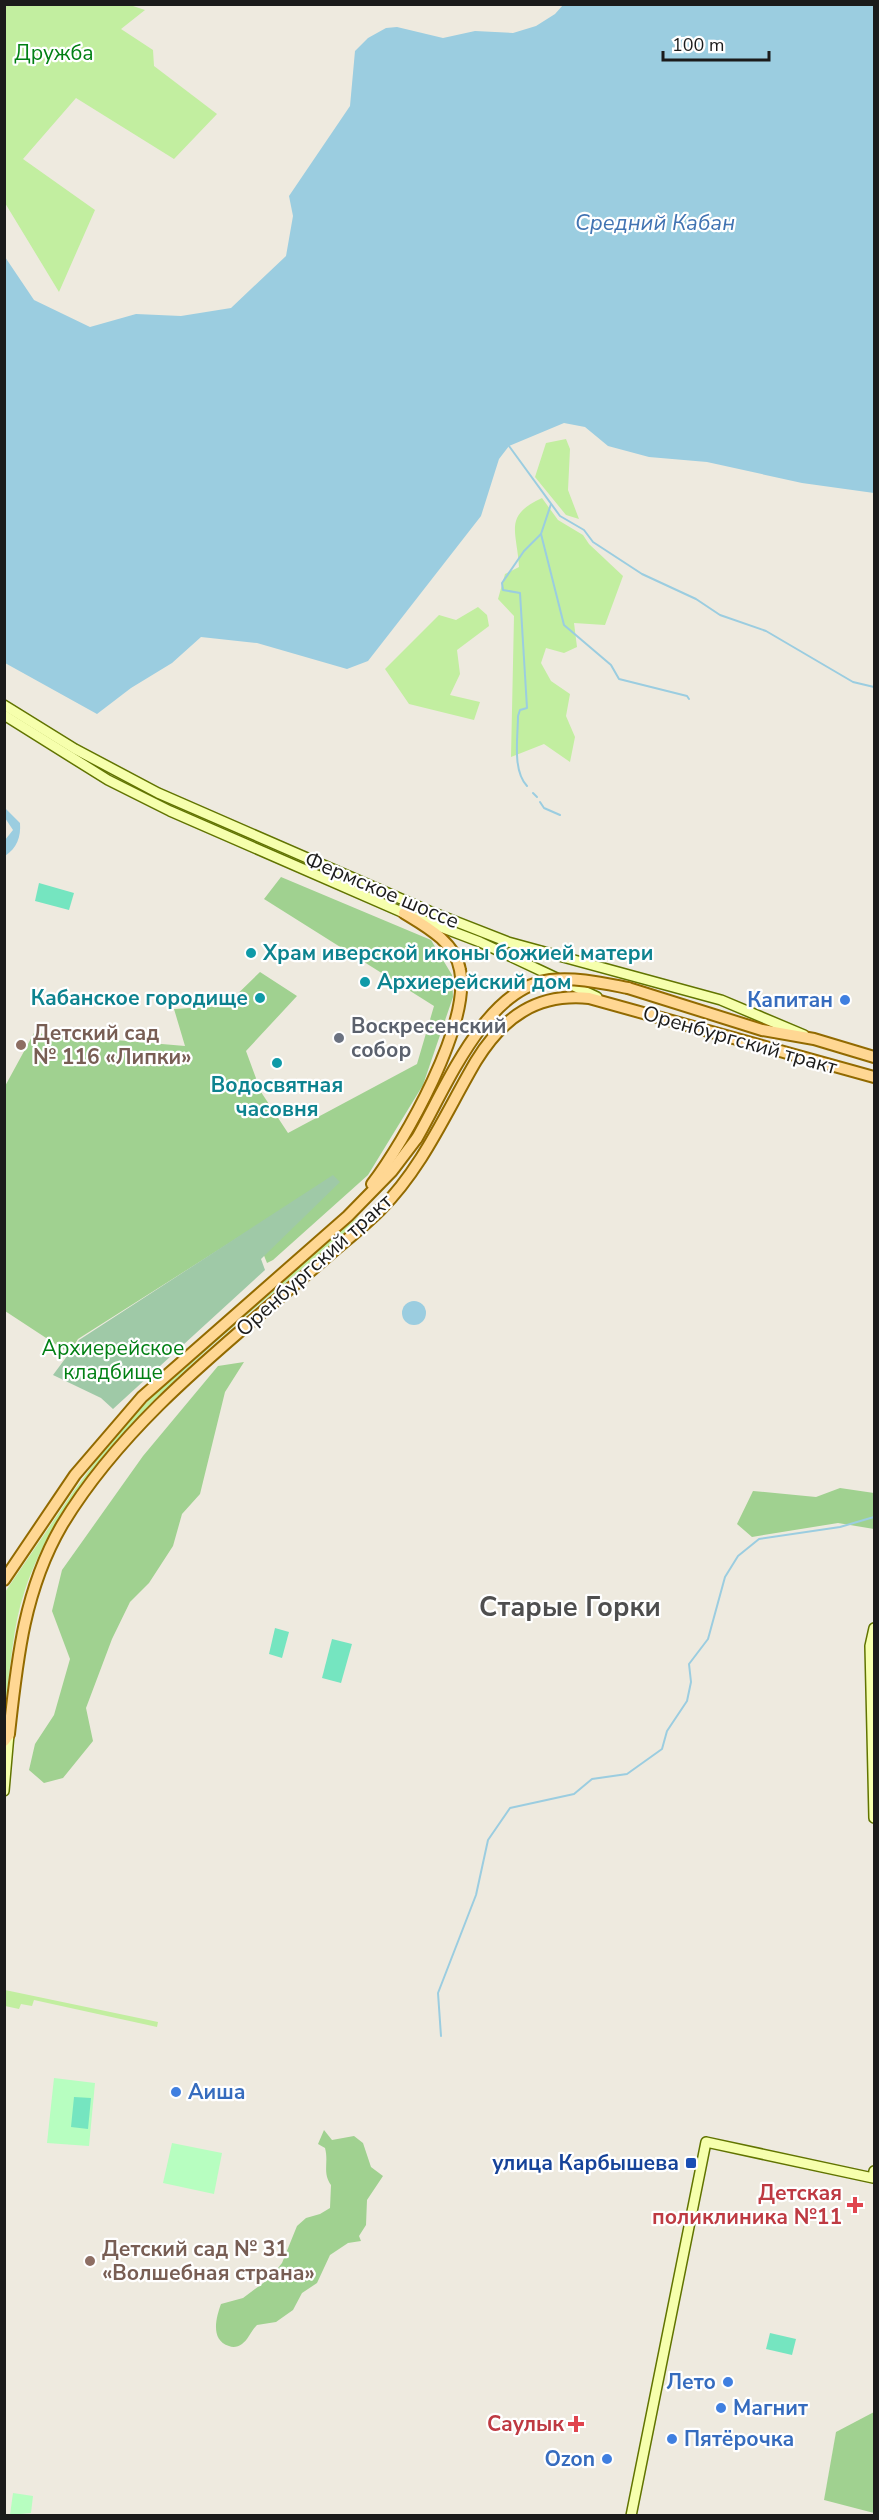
<svg xmlns="http://www.w3.org/2000/svg" width="879" height="2520" viewBox="0 0 879 2520" font-family="'Nunito Sans',sans-serif">
  <rect width="100%" height="100%" fill="#eeeadf"/>
  <!-- grass -->
  <g fill="#c2eea0">
    <path d="M127 4 145 10 121 29 153 50 154 66 217 114 174 159 76 98 23 159 95 210 59 292 5 203V5Z"/>
    <path d="M566 439 570 449 568 490 579 519 566 515 535 477 546 443Z"/>
    <path d="M542 498 558 520 583 535 589 544 623 576 605 625 574 623 577 647 564 653 546 648 541 663 551 681 570 694 566 716 575 737 570 762 544 744 511 757 514 616 498 599 505 574 519 567C517 530 503 516 542 498Z"/>
    <path d="M478 607 487 615 489 626 457 650 460 674 450 695 480 702 474 720 409 704 385 669 439 615 456 620Z"/>
    <path d="M358 1217 361 1220C247 1316 73 1444 25 1590 12 1628 11 1668 5 1707V1592L73 1492 113 1438 166 1382 282 1279Z"/>
    <path d="M5 1990 158 2022 157 2027 34 2000 32 2006 21 2004 19 2009 5 2006Z"/>
  </g>
  <!-- forest -->
  <g fill="#a0d190">
    <path d="M281 877 431 940 452 975 453 997 423 1085 368 1175 273 1260 267 1263 253 1228 78 1339 69 1353 5 1311 4 1088 34 1033 185 1046 174 1009 225 1006 260 972 297 996 246 1051 261 1092 288 1133 417 1064 434 1006 264 899Z"/>
    <path d="M244 1362 225 1392 200 1494 182 1514 173 1546 149 1583 130 1602 112 1639 86 1708 93 1741 63 1778 44 1783 29 1770 35 1744 54 1715 70 1659 52 1611 62 1570 143 1456 218 1366Z"/>
    <path d="M840 1488 874 1493V1529L838 1523 752 1537 737 1524 753 1491 816 1497Z"/>
    <path d="M324 2130 332 2140 354 2136 363 2143 371 2167 383 2176 367 2200 366 2225 359 2236 361 2241 348 2243 330 2255 317 2283 302 2293 293 2310 276 2322 257 2325C251 2331 248 2340 242 2344 238 2347 233 2348 229 2346 210 2340 216 2318 221 2304L243 2298 270 2278 282 2263 297 2226 306 2218 320 2214 330 2208 331 2185C322 2172 329 2163 325 2148L318 2144Z"/>
    <path d="M874 2412V2513L824 2500 836 2432Z"/>
  </g>
  <!-- cemetery -->
  <path fill="#9fc9a7" d="M333 1175 340 1182 261 1259 265 1270 113 1409 101 1398 53 1375 79 1340Z"/>
  <!-- park -->
  <g fill="#b7fec0">
    <path d="M54 2078 95 2083 89 2146 47 2143Z"/>
    <path d="M172 2143 222 2153 214 2194 163 2183Z"/>
    <path d="M13 2493 33 2496 31 2513 10 2515Z"/>
  </g>
  <!-- pitch -->
  <g fill="#75e5c0">
    <path d="M39 883 74 893 69 910 35 901Z"/>
    <path d="M275 1628 289 1632 282 1658 269 1654Z"/>
    <path d="M332 1639 352 1644 341 1683 322 1678Z"/>
    <path d="M74 2097 91 2098 88 2129 71 2127Z"/>
    <path d="M770 2333 796 2339 792 2355 766 2349Z"/>
  </g>
  <!-- water -->
  <g fill="#9bcde0">
    <path d="M563 5H874V493L802 483 707 462 649 457 608 446 585 427 564 423 509 446 499 459 481 516 368 661 347 669 257 643 201 637 172 663 131 688 97 714 5 663V257L34 300 90 327 136 314 181 316 231 308 286 256 293 216 289 196 350 106 355 51 368 38 386 28 397 27 443 38 475 31 513 33 536 26 555 14Z"/>
    <path d="M5 808 20 823C21 837 17 848 5 856V840L13 830 5 818Z"/>
    <circle cx="414" cy="1313" r="12"/>
  </g>
  <g fill="none" stroke-linecap="round" stroke-linejoin="round">
    <!-- stream -->
    <g stroke="#9bcde0" stroke-width="2">
      <path d="M509 446 560 516 584 530 593 542 642 574 696 599 720 615 766 631 853 682 874 687"/>
      <path d="M541 534 564 625 611 665 619 679 687 696 689 699"/>
      <path d="M527 786C512 770 518 737 518 716L520 710 527 708 520 593 503 590 502 583 524 551 541 534 551 504"/>
      <path d="M533 793 537 797"/>
      <path d="M540 802 544 808 560 815"/>
      <path d="M441 2036 438 1993 476 1895 488 1840 510 1808 574 1794 592 1779 627 1774 662 1749 667 1731 687 1701 691 1682 689 1664 708 1639 725 1577 738 1556 759 1539 840 1527 874 1517"/>
    </g>
    <defs>
      <g id="secondary">
        <path d="M4 705 75 749 158 793 429 911 508 942 721 1000 804 1035"/>
        <path d="M4 715 108 780 170 811 404 913 480 942 597 997"/>
        <path d="M874 1628 870 1646 874 1818"/>
        <path d="M4 1791 9 1734"/>
        <path d="M631 2516 706 2142 873 2178 874 2171"/>
      </g>
      <g id="primary">
        <path d="M628 988 762 1030 814 1039 874 1057"/>
        <path d="M372 1184C405 1141 471 1024 460 970 455 942 427 927 404 913"/>
        <path d="M4 1580 75 1475 142 1397 348 1216 392 1171 417 1138"/>
        <path d="M4 1741 9 1734C17 1660 24 1590 62 1525 126 1419 229 1342 321 1262 340 1245 362 1228 380 1210 423 1167 446 1112 476 1061 503 1017 537 993 589 998L874 1077"/>
      </g>
    </defs>
    <!-- secondary casing -->
    <use href="#secondary" stroke="#617400" stroke-width="12"/>
    <!-- primary casing -->
    <use href="#primary" stroke="#926a00" stroke-width="14"/>
    <!-- secondary -->
    <use href="#secondary" stroke="#f6ffad" stroke-width="9"/>
    <!-- primary -->
    <use href="#primary" stroke="#ffd793" stroke-width="10"/>
    <defs>
      <path id="primary-bridge" d="M417 1138C446 1088 485 988 550 980 576 977 602 983 628 988"/>
    </defs>
    <!-- primary-bridge casing -->
    <use href="#primary-bridge" stroke="#926a00" stroke-width="14" stroke-linecap="butt"/>
    <!-- primary-bridge -->
    <use href="#primary-bridge" stroke="#ffd793" stroke-width="10"/>
  </g>
  <!-- markers -->
  <g fill="#0f9aa8" stroke="#fff" stroke-width="2">
    <circle cx="251" cy="953" r="6"/>
    <circle cx="365" cy="982" r="6"/>
    <circle cx="260" cy="998" r="6"/>
    <circle cx="277" cy="1063" r="6"/>
  </g>
  <g fill="#3f7fe0" stroke="#fff" stroke-width="2">
    <circle cx="845" cy="1000" r="6"/>
    <circle cx="176" cy="2092" r="6"/>
    <circle cx="728" cy="2382" r="6"/>
    <circle cx="721" cy="2408" r="6"/>
    <circle cx="672" cy="2439" r="6"/>
    <circle cx="607" cy="2459" r="6"/>
  </g>
  <circle fill="#6b7280" stroke="#fff" stroke-width="2" cx="339" cy="1038" r="6"/>
  <g fill="#8d6e63" stroke="#fff" stroke-width="2">
    <circle cx="21" cy="1045" r="6"/>
    <circle cx="90" cy="2261" r="6"/>
  </g>
  <rect fill="#1a4fb4" stroke="#fff" stroke-width="2" x="685" y="2157" width="12" height="12" rx="3"/>
  <g fill="#e0444e" stroke="#fff" stroke-width="2">
    <path d="M852 2196h6v6h6v6h-6v6h-6v-6h-6v-6h6z"/>
    <path d="M573 2415h6v6h6v6h-6v6h-6v-6h-6v-6h6z"/>
  </g>
  <g text-anchor="middle" stroke-width="4.5" stroke-linejoin="round" paint-order="stroke">
    <!-- park labels -->
    <g font-size="21" fill="#028014" stroke="#fff">
      <text x="54" y="60">Дружба</text>
      <text x="113" y="1355">Архиерейское<tspan x="113" dy="24">кладбище</tspan></text>
    </g>
    <!-- street labels -->
    <g font-size="21" fill="#1b1b1b" stroke="#fff">
      <text transform="translate(382 890) rotate(23)" y="7">Фермское шоссе</text>
      <text transform="translate(740 1040) rotate(16)" y="7">Оренбургский тракт</text>
      <text transform="translate(314 1265) rotate(-42)" y="7">Оренбургский тракт</text>
    </g>
    <!-- culture labels -->
    <g font-size="21" font-weight="bold" fill="#0d838f" stroke="#fff" text-anchor="start">
      <text x="263" y="960">Храм иверской иконы божией матери</text>
      <text x="377" y="989">Архиерейский дом</text>
      <text x="248" y="1005" text-anchor="end">Кабанское городище</text>
      <text x="277" y="1092" text-anchor="middle">Водосвятная<tspan x="277" dy="24">часовня</tspan></text>
    </g>
    <!-- shop labels -->
    <g font-size="21" font-weight="bold" fill="#366cbe" stroke="#fff" text-anchor="end">
      <text x="833" y="1007">Капитан</text>
      <text x="188" y="2099" text-anchor="start">Аиша</text>
      <text x="716" y="2389">Лето</text>
      <text x="733" y="2415" text-anchor="start">Магнит</text>
      <text x="684" y="2446" text-anchor="start">Пятёрочка</text>
      <text x="595" y="2466">Ozon</text>
    </g>
    <!-- worship labels -->
    <g font-size="21" font-weight="bold" fill="#5b616d" stroke="#fff" text-anchor="start">
      <text x="351" y="1033">Воскресенский<tspan x="351" dy="24">собор</tspan></text>
    </g>
    <!-- education labels -->
    <g font-size="21" font-weight="bold" fill="#785e54" stroke="#fff" text-anchor="start">
      <text x="33" y="1040">Детский сад<tspan x="33" dy="24">№ 116 «Липки»</tspan></text>
      <text x="102" y="2256">Детский сад № 31<tspan x="102" dy="24">«Волшебная страна»</tspan></text>
    </g>
    <!-- transit labels -->
    <g font-size="21" font-weight="bold" fill="#164399" stroke="#fff" text-anchor="end">
      <text x="679" y="2170">улица Карбышева</text>
    </g>
    <!-- health labels -->
    <g font-size="21" font-weight="bold" fill="#be3a42" stroke="#fff" text-anchor="end">
      <text x="842" y="2200">Детская<tspan x="842" dy="24">поликлиника №11</tspan></text>
      <text x="564" y="2431">Саулык</text>
    </g>
    <!-- water labels -->
    <g font-size="22" font-style="italic" fill="#4173b2" stroke="#fff">
      <text x="655" y="230">Средний Кабан</text>
    </g>
    <!-- district labels -->
    <g font-size="27" font-weight="bold" fill="#4e4e4e" stroke="#fff">
      <text x="570" y="1616">Старые Горки</text>
    </g>
  </g>
  <!-- border -->
  <rect width="879" height="2520" fill="none" stroke="#1b1b1b" stroke-width="12"/>
  <!-- scale -->
  <path d="M663 51v9h106v-9" fill="none" stroke="#1b1b1b" stroke-width="3"/>
  <text x="672" y="51" font-size="18" fill="#1b1b1b" stroke="#ffffff" stroke-width="4.5" paint-order="stroke">100 m</text>
</svg>
